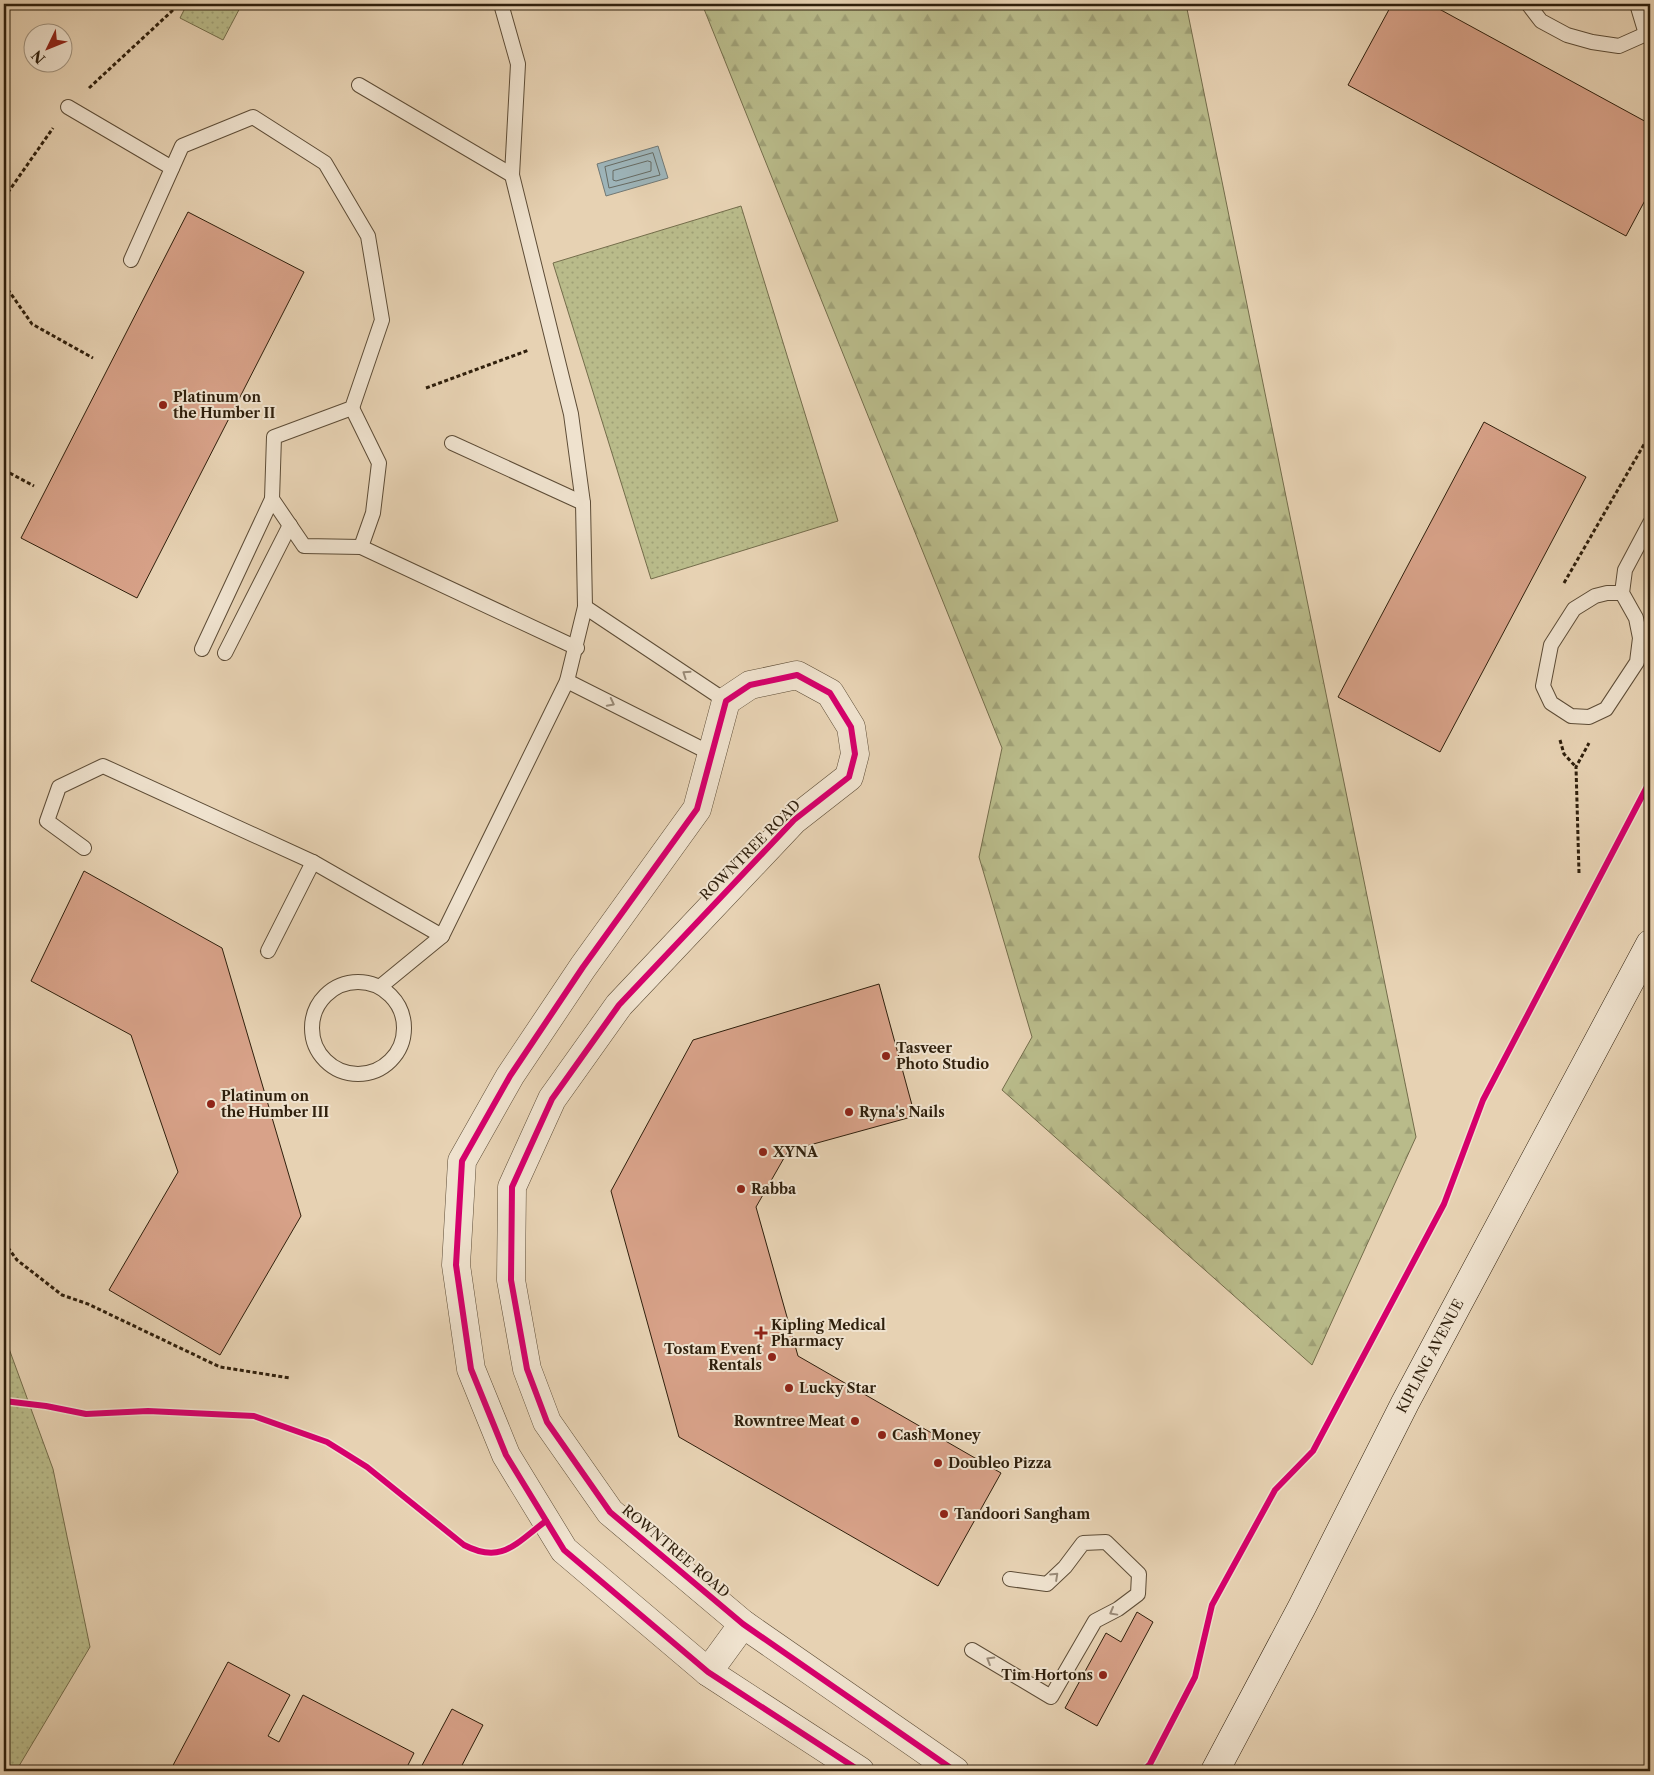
<svg xmlns="http://www.w3.org/2000/svg" width="1654" height="1775" viewBox="0 0 1654 1775" font-family="'Libre Caslon Text',serif">
  <defs>
    <pattern id="forest-firs" width="22" height="20" patternUnits="userSpaceOnUse" patternTransform="scale(1.25)"><rect width="22" height="20" fill="#b9bb8a"/><path d="M5 1l3.5 6h-7zM16 11l3.5 6h-7z" fill="#9fa076"/></pattern>
    <pattern id="park-dots" width="8" height="8" patternUnits="userSpaceOnUse" patternTransform="scale(1.25)"><rect width="8" height="8" fill="#b9bb8a"/><path d="M2 2h.1M6 6h.1" fill="none" stroke="#9fa076" stroke-width="1.8" stroke-linecap="round"/></pattern>
  </defs>
  <rect width="100%" height="100%" fill="#e7d2b3"/>
  <filter id="stains"><feTurbulence type="fractalNoise" baseFrequency=".004" numOctaves="4"/><feColorMatrix values="0 0 0 0 .2 0 0 0 0 .09 0 0 0 0 .02 0 0 0 .5 -.17"/></filter>
  <radialGradient id="worn" r=".72"><stop offset=".6" stop-color="#630" stop-opacity="0"/><stop offset="1" stop-color="#630" stop-opacity=".3"/></radialGradient>
  <!-- forest -->
  <path fill="url(#forest-firs)" stroke="#746d4b" d="M702 4H1186L1416 1137 1312 1365 1002 1090 1032 1037 979 857 1002 748Z"/>
  <!-- park -->
  <g fill="url(#park-dots)" stroke="#746d4b">
    <path d="M187 4H242L223 40 180 18Z"/>
    <path d="M741 206 838 521 651 579 553 263Z"/>
    <path d="M4 1335 53 1469 90 1647 16 1771H4Z"/>
  </g>
  <!-- water -->
  <path fill="#9db4b9" stroke="#717874" d="M658 146 668 178 606 196 597 164Z"/>
  <g fill="none" stroke-linecap="round" stroke-linejoin="round">
    <!-- shore -->
    <g stroke="#666a62" stroke-width="1">
      <path d="M653 153 660 175 609 188 605 167Z"/>
      <path d="M648 161 651 162V171L616 181 613 180V171Z"/>
    </g>
  </g>
  <!-- building -->
  <g fill="#d8a289" stroke="#2f1f0c">
    <path d="M1392 4H1430L1650 124V191L1626 236 1348 85Z"/>
    <path d="M188 212 304 272 137 598 21 538Z"/>
    <path d="M1484 422 1586 477 1440 752 1338 697Z"/>
    <path d="M84 871 222 948 301 1216 220 1355 109 1290 178 1172 131 1035 31 981Z"/>
    <path d="M879 984 915 1116 788 1151 756 1207 798 1356 1001 1473 938 1586 679 1437 611 1191 693 1040Z"/>
    <path d="M1137 1612 1153 1622 1097 1726 1065 1708 1106 1633 1121 1642Z"/>
    <path d="M228 1662 290 1695 268 1736 279 1742 303 1695 414 1753 405 1771H170Z"/>
    <path d="M452 1709 483 1725 459 1771H419Z"/>
  </g>
  <g fill="none" stroke-linecap="round" stroke-linejoin="round">
    <defs>
      <g id="lane">
        <path d="M1528 4 1541 21 1567 35 1592 42 1619 46 1646 34"/>
        <path d="M1637 4 1646 34 1650 36"/>
        <path d="M359 85 512 175"/>
        <path d="M68 107 172 168"/>
        <path d="M131 260 182 146 253 117 325 163 368 236 382 320 352 408 274 437 272 499 304 546 361 547 577 648"/>
        <path d="M352 408 379 463 373 513 361 547"/>
        <path d="M452 443 583 503"/>
        <path d="M1622 593H1607L1595 596 1574 609 1551 645 1543 686 1551 703 1571 716 1589 717 1606 709 1637 662 1640 638 1636 618 1622 593 1625 570 1650 523"/>
        <path d="M585 607 726 701"/>
        <path d="M202 649 272 499"/>
        <path d="M225 653 290 525"/>
        <path d="M567 681 712 754"/>
        <path d="M84 848 47 821 59 787 103 766 313 862 442 936"/>
        <path d="M268 951 313 862"/>
        <circle cx="358" cy="1028" r="46"/>
        <path d="M381 986 442 936 567 681 585 607 583 503 571 414 512 175 518 64 501 4"/>
        <path d="M972 1650 1051 1697 1095 1621 1118 1609 1138 1594 1139 1574 1106 1542 1083 1543 1065 1567 1047 1584 1010 1579"/>
      </g>
      <g id="street">
        <path d="M708 1672 743 1624"/>
        <path d="M860 1771 708 1672 564 1550 506 1455 471 1369 456 1265 462 1161 510 1076 583 967 697 809 726 701 750 685 797 675 830 693 851 727 855 754 849 777 794 820 619 1005 552 1099 512 1187 511 1280 527 1369 547 1422 610 1512 743 1624 955 1771"/>
      </g>
      <path id="secondary" d="M1215 1771 1302 1607 1405 1403 1650 944"/>
    </defs>
    <!-- lane casing -->
    <use href="#lane" stroke="#5d4c36" stroke-width="16"/>
    <!-- street casing -->
    <use href="#street" stroke="#5d4c36" stroke-width="29"/>
    <!-- secondary casing -->
    <use href="#secondary" stroke="#2f1f0c" stroke-width="29"/>
    <!-- path -->
    <g stroke="#2f1f0c" stroke-width="3" stroke-dasharray="4 2.5" stroke-linecap="butt">
      <path d="M89 88 172 11 176 4"/>
      <path d="M4 198 53 128"/>
      <path d="M4 284 32 324 93 358"/>
      <path d="M426 388 529 350"/>
      <path d="M4 470 34 486"/>
      <path d="M1564 583 1650 434"/>
      <path d="M1560 740 1564 754 1576 767"/>
      <path d="M1579 873 1576 767 1589 743"/>
      <path d="M4 1242 17 1260 62 1295 88 1304 220 1367 290 1378"/>
    </g>
    <!-- lane -->
    <use href="#lane" stroke="#efe2ce" stroke-width="14"/>
    <!-- street -->
    <use href="#street" stroke="#efe2ce" stroke-width="28"/>
    <!-- secondary -->
    <use href="#secondary" stroke="#efe2ce" stroke-width="28"/>
    <defs>
      <g id="cycleway">
        <path d="M4 1401 46 1406 86 1414 148 1411 254 1416 327 1442 367 1467 464 1545C502 1565 516 1543 546 1521"/>
        <path d="M860 1771 708 1672 564 1550 506 1455 471 1369 456 1265 462 1161 510 1076 583 967 697 809 726 701 750 685 797 675 830 693 851 727 855 754 849 777 794 820 619 1005 552 1099 512 1187 511 1280 527 1369 547 1422 610 1512 743 1624 955 1771"/>
        <path d="M1143 1771 1150 1764 1195 1677 1212 1605 1275 1490 1313 1451 1444 1204 1483 1100 1650 781"/>
      </g>
    </defs>
    <!-- cycleway casing -->
    <use href="#cycleway" stroke="#efe2ce" stroke-width="9"/>
    <!-- cycleway -->
    <use href="#cycleway" stroke="#d6006c" stroke-width="6"/>
  </g>
  <!-- one-way arrows -->
  <defs><path id="oneway-chevron" d="M-2-3.5L2.5 0L-2 3.5" fill="none" stroke-width="1.6" stroke-linecap="round" stroke-linejoin="round" transform="scale(1.25)"/></defs>
  <g stroke="#998a77">
    <use href="#oneway-chevron" transform="translate(686 674) rotate(-146)"/>
    <use href="#oneway-chevron" transform="translate(611 703) rotate(27)"/>
    <use href="#oneway-chevron" transform="translate(1055 1576) rotate(-43)"/>
    <use href="#oneway-chevron" transform="translate(1113 1612) rotate(151)"/>
    <use href="#oneway-chevron" transform="translate(990 1660) rotate(-149)"/>
  </g>
  <!-- markers -->
  <g fill="#8f2418" stroke="#efe2ce" stroke-width="2">
    <circle cx="163" cy="405" r="5"/>
    <circle cx="886" cy="1056" r="5"/>
    <circle cx="211" cy="1104" r="5"/>
    <circle cx="849" cy="1112" r="5"/>
    <circle cx="763" cy="1152" r="5"/>
    <circle cx="741" cy="1189" r="5"/>
    <path d="M758.5 1325.5h5v5h5v5h-5v5h-5v-5h-5v-5h5z"/>
    <circle cx="772" cy="1357" r="5"/>
    <circle cx="789" cy="1388" r="5"/>
    <circle cx="855" cy="1421" r="5"/>
    <circle cx="882" cy="1435" r="5"/>
    <circle cx="938" cy="1463" r="5"/>
    <circle cx="944" cy="1514" r="5"/>
    <circle cx="1103" cy="1675" r="5"/>
  </g>
  <g text-anchor="middle" stroke-width="4" stroke-linejoin="round" paint-order="stroke">
    <!-- poi labels -->
    <g font-size="14" font-weight="bold" fill="#2f1f0c" stroke="#efe2ce" text-anchor="start">
      <text x="173" y="402">Platinum on<tspan x="173" dy="16">the Humber II</tspan></text>
      <text x="896" y="1053">Tasveer<tspan x="896" dy="16">Photo Studio</tspan></text>
      <text x="221" y="1101">Platinum on<tspan x="221" dy="16">the Humber III</tspan></text>
      <text x="859" y="1117">Ryna's Nails</text>
      <text x="773" y="1157">XYNA</text>
      <text x="751" y="1194">Rabba</text>
      <text x="771" y="1330">Kipling Medical<tspan x="771" dy="16">Pharmacy</tspan></text>
      <text x="762" y="1354" text-anchor="end">Tostam Event<tspan x="762" dy="16">Rentals</tspan></text>
      <text x="799" y="1393">Lucky Star</text>
      <text x="845" y="1426" text-anchor="end">Rowntree Meat</text>
      <text x="892" y="1440">Cash Money</text>
      <text x="948" y="1468">Doubleo Pizza</text>
      <text x="954" y="1519">Tandoori Sangham</text>
      <text x="1093" y="1680" text-anchor="end">Tim Hortons</text>
    </g>
    <!-- street labels -->
    <g font-size="14" fill="#2f1f0c" stroke="#efe2ce">
      <text transform="translate(750 850) rotate(-45)" y="5">ROWNTREE ROAD</text>
      <text transform="translate(1430 1356) rotate(-62)" y="5">KIPLING AVENUE</text>
      <text transform="translate(676 1551) rotate(40)" y="5">ROWNTREE ROAD</text>
    </g>
  </g>
  <!-- margin -->
  <rect width="1654" height="1775" fill="none" stroke="#e7d2b3" stroke-width="20"/>
  <rect x="5" y="5" width="1644" height="1765" fill="none" stroke="#2f1f0c" stroke-width="2.5"/>
  <rect x="10" y="10" width="1634" height="1755" fill="none" stroke="#2f1f0c"/>
  <!-- north arrow -->
  <g transform="translate(48 48) rotate(227)"><circle r="24" fill="#efe2ce" stroke="#a29480"/>
  <path d="M0-4L9 19L0 12L-9 19Z" fill="#8f2418"/>
  <text y="-8" font-size="14" font-weight="bold" text-anchor="middle" fill="#2f1f0c">N</text>
  </g>
  <rect width="100%" height="100%" filter="url(#stains)"/>
  <rect width="100%" height="100%" fill="url(#worn)"/>
</svg>
